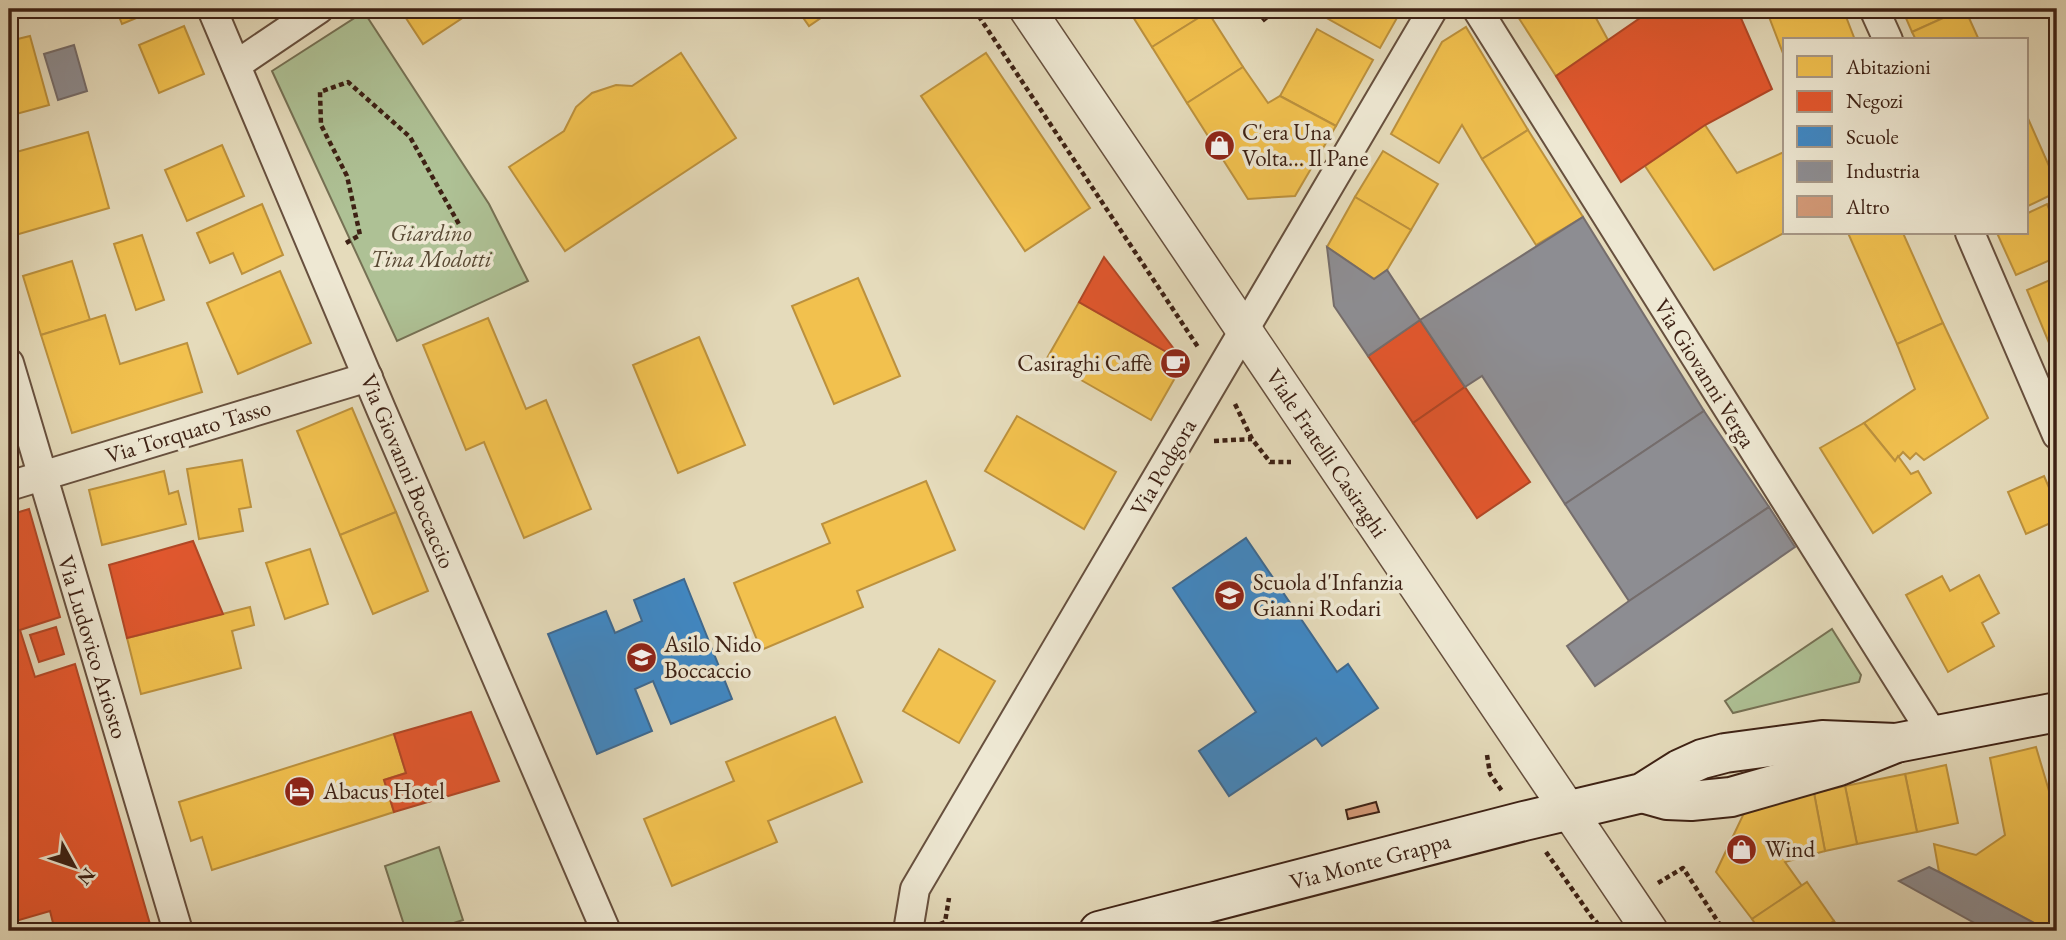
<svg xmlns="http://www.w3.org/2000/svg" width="2066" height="940" viewBox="0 0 2066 940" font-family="'EB Garamond',serif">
  <rect width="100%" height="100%" fill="#e5dbbb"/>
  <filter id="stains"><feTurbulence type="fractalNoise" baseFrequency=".00286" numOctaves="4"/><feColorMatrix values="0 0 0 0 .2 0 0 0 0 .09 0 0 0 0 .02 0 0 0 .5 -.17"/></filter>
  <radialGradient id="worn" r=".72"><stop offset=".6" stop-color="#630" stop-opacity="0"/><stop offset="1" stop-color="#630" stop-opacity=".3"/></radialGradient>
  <!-- green -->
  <g fill="#aec195" stroke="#767154" stroke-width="2">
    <path d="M364 12 489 204 528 281 397 341 272 71Z"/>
    <path d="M1832 629 1861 675 1859 682 1733 713 1725 701Z"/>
    <path d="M439 847 463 920 429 931H406L385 866Z"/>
  </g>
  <!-- homes -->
  <g fill="#f2c14e" stroke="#bc913d" stroke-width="2">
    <path d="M9 9H20L22 16 9 20Z"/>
    <path d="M116 9H158L122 24Z"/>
    <path d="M400 9H476L423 44Z"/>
    <path d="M797 9H834L809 26Z"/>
    <path d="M1128 9H1206L1208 12 1152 47Z"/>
    <path d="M1329 9H1402L1380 48 1325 17Z"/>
    <path d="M1513 9H1591L1608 40 1556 76Z"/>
    <path d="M1766 9H1843L1855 40H1784V56Z"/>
    <path d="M1902 9H1963L1912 32Z"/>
    <path d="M1963 9H1965L1979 40H1916L1912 32Z"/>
    <path d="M1208 12 1243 67 1187 103 1152 47Z"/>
    <path d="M184 26 204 74 159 93 139 45Z"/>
    <path d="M1466 27 1528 130 1482 159 1462 125 1439 163 1391 134 1442 42Z"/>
    <path d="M1317 29 1373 60 1336 126 1280 96Z"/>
    <path d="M30 36 49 105 9 116V41Z"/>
    <path d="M681 53 736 138 565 251 509 167 564 131 576 107 592 93 616 85 632 86Z"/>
    <path d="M986 53 1090 208 1025 251 921 96Z"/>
    <path d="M1243 67 1268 103 1280 96 1336 126 1295 196 1248 199 1187 103Z"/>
    <path d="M2026 114 2057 184V192L2026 207Z"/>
    <path d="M1705 125 1737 173 1784 152V233L1714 270 1645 166Z"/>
    <path d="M1528 130 1583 217 1536 245 1482 159Z"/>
    <path d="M88 132 109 208 12 236 9 225V154Z"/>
    <path d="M222 145 244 196 187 221 165 170Z"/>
    <path d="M1383 151 1438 184 1411 230 1355 197Z"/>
    <path d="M1355 197 1411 230 1387 270 1374 279 1327 247Z"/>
    <path d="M262 204 283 255 242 274 233 253 210 263 197 233Z"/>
    <path d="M2047 204 2057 228V257L2016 275 1997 233H2026V214Z"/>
    <path d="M1848 233H1903L1943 323 1897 344Z"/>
    <path d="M142 235 164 300 136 310 114 244Z"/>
    <path d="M72 261 90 320 41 335 23 276Z"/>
    <path d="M280 271 311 343 238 374 207 303Z"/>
    <path d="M2057 277V347L2052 350 2027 290Z"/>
    <path d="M858 278 900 376 834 404 792 306Z"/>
    <path d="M1079 302 1184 362 1151 420 1046 360Z"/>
    <path d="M105 315 120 364 187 343 202 392 72 433 41 335Z"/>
    <path d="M488 318 526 409 546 400 591 509 524 538 484 442 466 450 423 345Z"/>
    <path d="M1943 323 1988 418 1924 460 1916 453 1910 459 1903 452 1895 461 1864 423 1915 389 1897 344Z"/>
    <path d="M699 337 745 445 678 473 633 365Z"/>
    <path d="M352 408 396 512 340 535 297 431Z"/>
    <path d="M1017 416 1116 472 1084 529 985 471Z"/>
    <path d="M1864 423 1895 461 1898 456 1911 474 1918 471 1931 493 1873 533 1820 448Z"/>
    <path d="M242 460 251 507 239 509 243 531 199 539 187 469Z"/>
    <path d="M164 471 169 494 178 491 186 524 102 545 89 490Z"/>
    <path d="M2044 476 2057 506V520L2026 534 2008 492Z"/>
    <path d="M926 481 955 550 857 591 863 607 761 650 734 583 830 543 822 524Z"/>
    <path d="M396 512 428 591 373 614 340 535Z"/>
    <path d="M310 549 328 604 285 619 266 563Z"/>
    <path d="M1979 575 1999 613 1982 623 1994 646 1948 672 1906 595 1942 576 1950 591Z"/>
    <path d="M250 607 254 625 232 631 241 668 141 694 127 638Z"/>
    <path d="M939 649 995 681 959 743 903 711Z"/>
    <path d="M835 717 862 782 768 821 777 842 672 886 644 819 734 781 726 762Z"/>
    <path d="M394 734 406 773 384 780 394 812 212 870 202 837 191 841 179 802Z"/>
    <path d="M2036 747 2057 818V931H2049L1939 872 1934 844 1976 855 2005 835 1990 758Z"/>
    <path d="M1946 765 1958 823 1917 832 1905 774Z"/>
    <path d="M1905 774 1917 832 1857 844 1845 786Z"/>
    <path d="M1845 786 1857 844 1825 851 1814 793Z"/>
    <path d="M1814 793 1825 851 1785 862 1802 886 1752 919 1716 872 1744 813Z"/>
    <path d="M1807 882 1834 921 1820 931H1760L1752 919Z"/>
    <path d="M1834 921 1841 931H1820Z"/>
  </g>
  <!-- shops -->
  <g fill="#e4572e" stroke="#b24726" stroke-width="2">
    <path d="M1660 9H1737L1772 89 1705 125 1621 182 1556 76 1646 14Z"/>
    <path d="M1104 257 1184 362 1079 302Z"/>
    <path d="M1420 320 1465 387 1413 423 1368 356Z"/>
    <path d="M1465 387 1530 482 1477 518 1413 423Z"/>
    <path d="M29 509 60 617 20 630 35 677 75 664 152 931H55L50 911 9 923V515Z"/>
    <path d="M193 541 223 614 127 638 109 565Z"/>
    <path d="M56 627 64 654 39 662 30 635Z"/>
    <path d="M471 712 499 781 394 812 384 780 406 773 394 734Z"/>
  </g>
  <!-- schools -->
  <g fill="#3f88c5" stroke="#3e6990" stroke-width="2">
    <path d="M1246 538 1337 672 1348 664 1378 708 1322 746 1316 738 1229 796 1199 751 1256 712 1173 588Z"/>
    <path d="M684 579 732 699 671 724 653 681 635 689 652 731 597 754 548 634 606 611 615 633 642 621 634 600Z"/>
  </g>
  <!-- industry -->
  <g fill="#8d8d92" stroke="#756d6c" stroke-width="2">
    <path d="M74 45 87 91 58 100 44 54Z"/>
    <path d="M1583 217 1704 411 1565 504 1482 376 1465 387 1420 320Z"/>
    <path d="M1327 247 1374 279 1387 270 1420 320 1368 356 1334 306Z"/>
    <path d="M1704 411 1769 507 1629 601 1565 504Z"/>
    <path d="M1769 507 1795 547 1595 686 1567 646 1629 601Z"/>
    <path d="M1929 867 1939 872 2049 931H1989L1899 881Z"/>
  </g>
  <!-- building -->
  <g fill="#d39977" stroke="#3d2114" stroke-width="2">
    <path d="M1254 9H1279L1264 21Z"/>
    <path d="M1376 802 1379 812 1348 819 1346 810Z"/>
  </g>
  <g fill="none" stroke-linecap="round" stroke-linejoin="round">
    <defs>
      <g id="minor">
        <path d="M212 9 381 409 606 931"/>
        <path d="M1477 9 1934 736"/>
        <path d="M1874 9 1888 40"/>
        <path d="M236 65 319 9"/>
        <path d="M1970 233 2057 435"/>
        <path d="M9 363 178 931"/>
        <path d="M9 486 368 377"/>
        <path d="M908 931 915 889 1433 9"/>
      </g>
      <path id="tertiary" d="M1027 9 1650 931"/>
      <g id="secondary">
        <path d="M1642 793 1667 800 1691 801 1731 797 1839 766 1896 743 2057 712"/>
        <path d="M1099 931 1524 821 1642 793 1680 769 1702 759 1725 753 1822 740 1896 743"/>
      </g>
    </defs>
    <!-- minor casing -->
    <use href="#minor" stroke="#67503e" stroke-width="32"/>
    <!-- tertiary casing -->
    <use href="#tertiary" stroke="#67503e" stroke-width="38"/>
    <!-- secondary casing -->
    <use href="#secondary" stroke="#3d2114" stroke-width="42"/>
    <!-- path -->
    <g stroke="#3d2114" stroke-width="4.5" stroke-dasharray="5 3.5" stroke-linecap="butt">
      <path d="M974 9 1198 347"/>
      <path d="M346 243 360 235 347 176 321 125 320 92 348 82 410 137 460 226"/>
      <path d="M1235 404 1252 439 1270 462H1291"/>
      <path d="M1214 441 1252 439"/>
      <path d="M1487 755 1490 774 1502 791"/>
      <path d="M1546 852 1596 923 1601 920"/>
      <path d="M1658 883 1683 868 1724 931"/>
      <path d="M940 924 945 922 949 898"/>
    </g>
    <!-- minor -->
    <use href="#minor" stroke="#eee8d3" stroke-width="28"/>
    <!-- tertiary -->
    <use href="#tertiary" stroke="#eee8d3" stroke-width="35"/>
    <!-- secondary -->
    <use href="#secondary" stroke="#eee8d3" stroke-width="38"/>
  </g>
  <!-- icons -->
  <defs>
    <symbol id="shop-disc" viewBox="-11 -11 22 22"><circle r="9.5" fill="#8f2418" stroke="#eee8d3"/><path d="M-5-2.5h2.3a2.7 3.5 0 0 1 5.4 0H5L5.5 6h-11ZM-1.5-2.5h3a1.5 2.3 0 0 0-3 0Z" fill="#fff"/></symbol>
    <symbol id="cafe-disc" viewBox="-11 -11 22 22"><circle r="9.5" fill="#8f2418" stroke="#eee8d3"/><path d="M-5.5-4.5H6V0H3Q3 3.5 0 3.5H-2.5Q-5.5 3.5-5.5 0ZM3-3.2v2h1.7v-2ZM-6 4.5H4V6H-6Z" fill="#fff"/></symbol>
    <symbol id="school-disc" viewBox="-11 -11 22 22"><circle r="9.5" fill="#8f2418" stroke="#eee8d3"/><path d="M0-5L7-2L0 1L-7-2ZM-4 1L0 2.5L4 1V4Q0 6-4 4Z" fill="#fff"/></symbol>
    <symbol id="hotel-disc" viewBox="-11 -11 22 22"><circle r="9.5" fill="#8f2418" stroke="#eee8d3"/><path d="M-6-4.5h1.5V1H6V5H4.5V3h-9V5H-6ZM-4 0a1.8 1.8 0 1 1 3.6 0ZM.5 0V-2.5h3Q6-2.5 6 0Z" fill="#fff"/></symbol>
  </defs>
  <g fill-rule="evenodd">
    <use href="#shop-disc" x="1202" y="128" width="35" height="35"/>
    <use href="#cafe-disc" x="1158" y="346" width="35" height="35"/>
    <use href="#school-disc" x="1212" y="578" width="35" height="35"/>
    <use href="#school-disc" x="624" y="640" width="35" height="35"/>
    <use href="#hotel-disc" x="282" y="774" width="35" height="35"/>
    <use href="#shop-disc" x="1724" y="832" width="35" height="35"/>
  </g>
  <g text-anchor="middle" stroke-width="7" stroke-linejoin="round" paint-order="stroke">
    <!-- poi labels -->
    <g font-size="23" fill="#3d2114" stroke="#eee8d3" text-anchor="start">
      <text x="1242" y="140">C'era Una<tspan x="1242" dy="26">Volta... Il Pane</tspan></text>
      <text x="1152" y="371" text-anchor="end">Casiraghi Caffè</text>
      <text x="1253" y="590">Scuola d'Infanzia<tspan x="1253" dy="26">Gianni Rodari</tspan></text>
      <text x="664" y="652">Asilo Nido<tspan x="664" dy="26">Boccaccio</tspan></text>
      <text x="323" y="799">Abacus Hotel</text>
      <text x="1765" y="857">Wind</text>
    </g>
    <!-- park labels -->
    <g font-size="23" font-style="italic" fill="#594934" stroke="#eee8d3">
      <text x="431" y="241">Giardino<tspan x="431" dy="26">Tina Modotti</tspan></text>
    </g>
    <!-- street labels -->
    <g font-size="23" fill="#3d2114" stroke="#eee8d3">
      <text transform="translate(1705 373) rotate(58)" y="8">Via Giovanni Verga</text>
      <text transform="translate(188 431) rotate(-17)" y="8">Via Torquato Tasso</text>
      <text transform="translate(1327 453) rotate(56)" y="8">Viale Fratelli Casiraghi</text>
      <text transform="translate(1163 467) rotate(-60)" y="8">Via Podgora</text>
      <text transform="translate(408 471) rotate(67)" y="8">Via Giovanni Boccaccio</text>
      <text transform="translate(93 647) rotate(73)" y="8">Via Ludovico Ariosto</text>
      <text transform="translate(1370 861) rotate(-15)" y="8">Via Monte Grappa</text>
    </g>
  </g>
  <!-- margin -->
  <rect width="2066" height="940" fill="none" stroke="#e5dbbb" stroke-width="35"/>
  <rect x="10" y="10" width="2045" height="919" fill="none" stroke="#3d2114" stroke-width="3.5"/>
  <rect x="18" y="18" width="2031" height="905" fill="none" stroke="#3d2114" stroke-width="2"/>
  <!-- legend -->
  <rect x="1783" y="38" width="245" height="196" fill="#eee8d3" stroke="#a79887" stroke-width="2"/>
  <rect x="1797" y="56" width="35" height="21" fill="#f2c14e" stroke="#a79887" stroke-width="2"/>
  <text x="1846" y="74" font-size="21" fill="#3d2114">Abitazioni</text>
  <rect x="1797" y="91" width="35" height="21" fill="#e4572e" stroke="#a79887" stroke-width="2"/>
  <text x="1846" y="108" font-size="21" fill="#3d2114">Negozi</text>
  <rect x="1797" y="126" width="35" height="21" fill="#3f88c5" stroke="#a79887" stroke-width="2"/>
  <text x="1846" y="144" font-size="21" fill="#3d2114">Scuole</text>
  <rect x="1797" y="161" width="35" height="21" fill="#8d8d92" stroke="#a79887" stroke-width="2"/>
  <text x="1846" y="178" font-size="21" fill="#3d2114">Industria</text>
  <rect x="1797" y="196" width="35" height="21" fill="#d39977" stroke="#a79887" stroke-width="2"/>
  <text x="1846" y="214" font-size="21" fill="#3d2114">Altro</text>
  <!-- north arrow -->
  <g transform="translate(74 866) rotate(130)" stroke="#eee8d3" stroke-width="5" paint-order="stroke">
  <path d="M0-5L12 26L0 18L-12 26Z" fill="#3d2114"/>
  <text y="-10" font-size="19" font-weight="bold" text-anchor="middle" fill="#3d2114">N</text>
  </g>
  <rect width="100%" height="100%" filter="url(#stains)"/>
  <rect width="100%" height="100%" fill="url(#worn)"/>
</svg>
